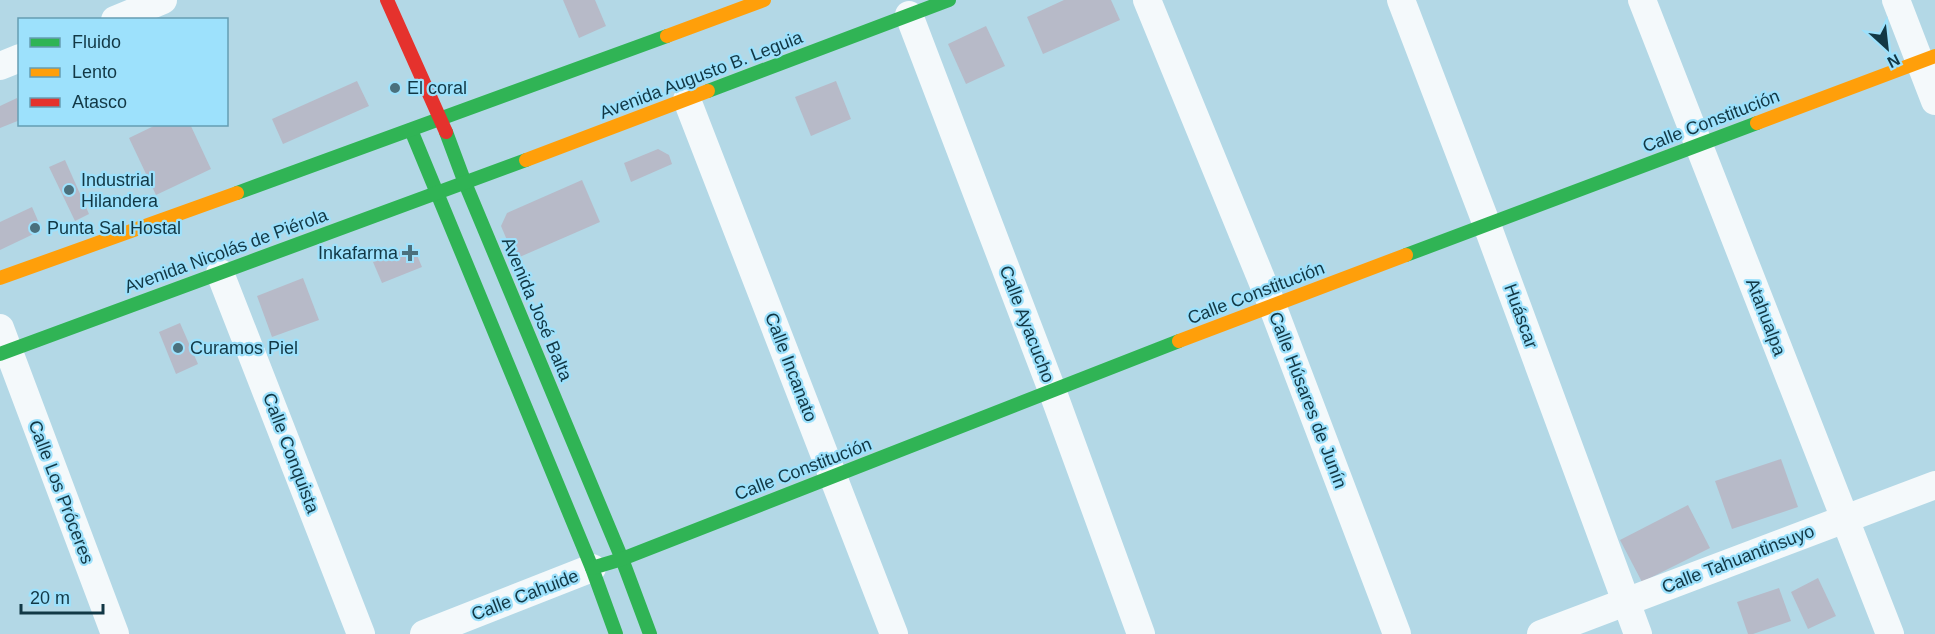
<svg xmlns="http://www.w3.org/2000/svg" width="1935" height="634" viewBox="0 0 1935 634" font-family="Helvetica,sans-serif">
  <rect width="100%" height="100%" fill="#b3d8e6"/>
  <!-- building -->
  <g fill="#b7bac8">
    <path d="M563 0H595L606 26 579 38Z"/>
    <path d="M1064 0H1111L1120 20 1043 54 1027 17Z"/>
    <path d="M986 26 1005 66 966 84 948 44Z"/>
    <path d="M357 81 369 106 283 144 272 119Z"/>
    <path d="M836 81 851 119 811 136 795 97Z"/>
    <path d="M17 98 20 104V120L0 128V106Z"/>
    <path d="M158 124H190L211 169 156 195 129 138Z"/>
    <path d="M658 149 669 155 672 164 631 182 624 163Z"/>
    <path d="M65 160 89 214 75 221 49 167Z"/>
    <path d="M582 180 600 222 515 259 501 226 507 213Z"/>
    <path d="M32 207 42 230 0 250V222Z"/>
    <path d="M413 246 422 267 382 283 373 262Z"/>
    <path d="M303 278 319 320 272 337 257 296Z"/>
    <path d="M180 323 198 364 176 374 159 332Z"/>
    <path d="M1781 459 1798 507 1732 529 1715 481Z"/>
    <path d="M1688 505 1710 548 1642 582 1620 540Z"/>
    <path d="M1818 578 1836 616 1808 629 1791 592Z"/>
    <path d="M1779 588 1791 621 1753 634H1748L1737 602Z"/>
  </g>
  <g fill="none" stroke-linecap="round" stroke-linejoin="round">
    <!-- street -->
    <g stroke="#f4f9fb" stroke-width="28">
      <path d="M1147 0 1272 305 1397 634"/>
      <path d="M1401 0 1487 225 1638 634"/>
      <path d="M1642 0 1890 634"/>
      <path d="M1896 0 1935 101"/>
      <path d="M909 15 1052 390 1141 634"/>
      <path d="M115 20 163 0"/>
      <path d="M0 66 20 58"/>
      <path d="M687 100 894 634"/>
      <path d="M220 273 361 634"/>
      <path d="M0 328 115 634"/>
      <path d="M424 634 592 568"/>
      <path d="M1541 634 1935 485"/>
    </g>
    <!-- fast -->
    <g stroke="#30b455" stroke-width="14">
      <path d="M708 91 949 0"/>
      <path d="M411 130 592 568 616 634"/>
      <path d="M446 132 465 183 622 559 650 634"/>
      <path d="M237 193 667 36"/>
      <path d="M1406 255 1757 123"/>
      <path d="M0 354 526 160"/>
      <path d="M592 568 622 559 1179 341"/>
    </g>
    <!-- slow -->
    <g stroke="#ff9f0a" stroke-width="14">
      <path d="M667 36 764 0"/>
      <path d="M1757 123 1935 56"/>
      <path d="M526 160 708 91"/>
      <path d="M0 278 237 193"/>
      <path d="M1179 341 1406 255"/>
    </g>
    <!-- jam -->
    <path stroke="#e5322d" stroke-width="14" d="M387 0 446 132"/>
  </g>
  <!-- markers -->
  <g fill="#4a707d" stroke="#9de1fc" stroke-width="2">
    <circle cx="395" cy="88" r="6"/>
    <circle cx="69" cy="190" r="6"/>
    <circle cx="35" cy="228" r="6"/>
    <path d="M407 244h6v6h6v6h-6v6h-6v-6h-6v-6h6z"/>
    <circle cx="178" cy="348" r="6"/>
  </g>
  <g text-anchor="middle" stroke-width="4.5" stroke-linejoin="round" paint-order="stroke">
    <!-- street labels -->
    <g font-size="18" fill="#123845" stroke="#9de1fc">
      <text transform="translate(701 75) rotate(-21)" y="6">Avenida Augusto B. Leguia</text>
      <text transform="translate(1711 121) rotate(-21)" y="6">Calle Constitución</text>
      <text transform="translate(226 251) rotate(-20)" y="6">Avenida Nicolás de Piérola</text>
      <text transform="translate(1256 293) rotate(-21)" y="6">Calle Constitución</text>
      <text transform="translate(537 309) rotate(67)" y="6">Avenida José Balta</text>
      <text transform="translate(1521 316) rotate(70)" y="6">Huáscar</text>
      <text transform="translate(1766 317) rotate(69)" y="6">Atahualpa</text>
      <text transform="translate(1027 324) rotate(69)" y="6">Calle Ayacucho</text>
      <text transform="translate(791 367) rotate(69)" y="6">Calle Incanato</text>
      <text transform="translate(1308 400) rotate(69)" y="6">Calle Húsares de Junín</text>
      <text transform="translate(291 453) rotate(69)" y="6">Calle Conquista</text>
      <text transform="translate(803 469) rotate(-21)" y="6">Calle Constitución</text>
      <text transform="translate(61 492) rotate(69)" y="6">Calle Los Próceres</text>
      <text transform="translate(1738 559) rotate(-21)" y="6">Calle Tahuantinsuyo</text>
      <text transform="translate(525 595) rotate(-21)" y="6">Calle Cahuide</text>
    </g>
    <!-- poi labels -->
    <g font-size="18" fill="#123845" stroke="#9de1fc" text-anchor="start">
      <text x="407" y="94">El coral</text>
      <text x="81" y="186">Industrial<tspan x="81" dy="21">Hilandera</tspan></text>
      <text x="47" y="234">Punta Sal Hostal</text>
      <text x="398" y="259" text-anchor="end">Inkafarma</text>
      <text x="190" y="354">Curamos Piel</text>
    </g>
  </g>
  <!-- legend -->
  <rect x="18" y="18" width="210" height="108" fill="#9de1fc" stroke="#659db3" stroke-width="1.5"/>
  <rect x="30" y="38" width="30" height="9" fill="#30b455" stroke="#659db3" stroke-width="1.5"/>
  <text x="72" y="48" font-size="18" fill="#123845">Fluido</text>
  <rect x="30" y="68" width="30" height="9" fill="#ff9f0a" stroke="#659db3" stroke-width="1.5"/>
  <text x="72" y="78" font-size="18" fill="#123845">Lento</text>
  <rect x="30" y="98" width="30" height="9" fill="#e5322d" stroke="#659db3" stroke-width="1.5"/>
  <text x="72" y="108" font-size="18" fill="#123845">Atasco</text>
  <!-- north arrow -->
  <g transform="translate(1887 48) rotate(153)" stroke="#9de1fc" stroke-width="4.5" paint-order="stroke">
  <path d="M0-4.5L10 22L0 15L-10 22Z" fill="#123845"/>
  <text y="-9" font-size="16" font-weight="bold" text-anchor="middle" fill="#123845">N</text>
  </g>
  <!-- scale -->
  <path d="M21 604v9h82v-9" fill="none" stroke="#123845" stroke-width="3"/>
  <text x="30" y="604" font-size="18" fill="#123845" stroke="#9de1fc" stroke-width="4.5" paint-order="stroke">20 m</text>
</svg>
